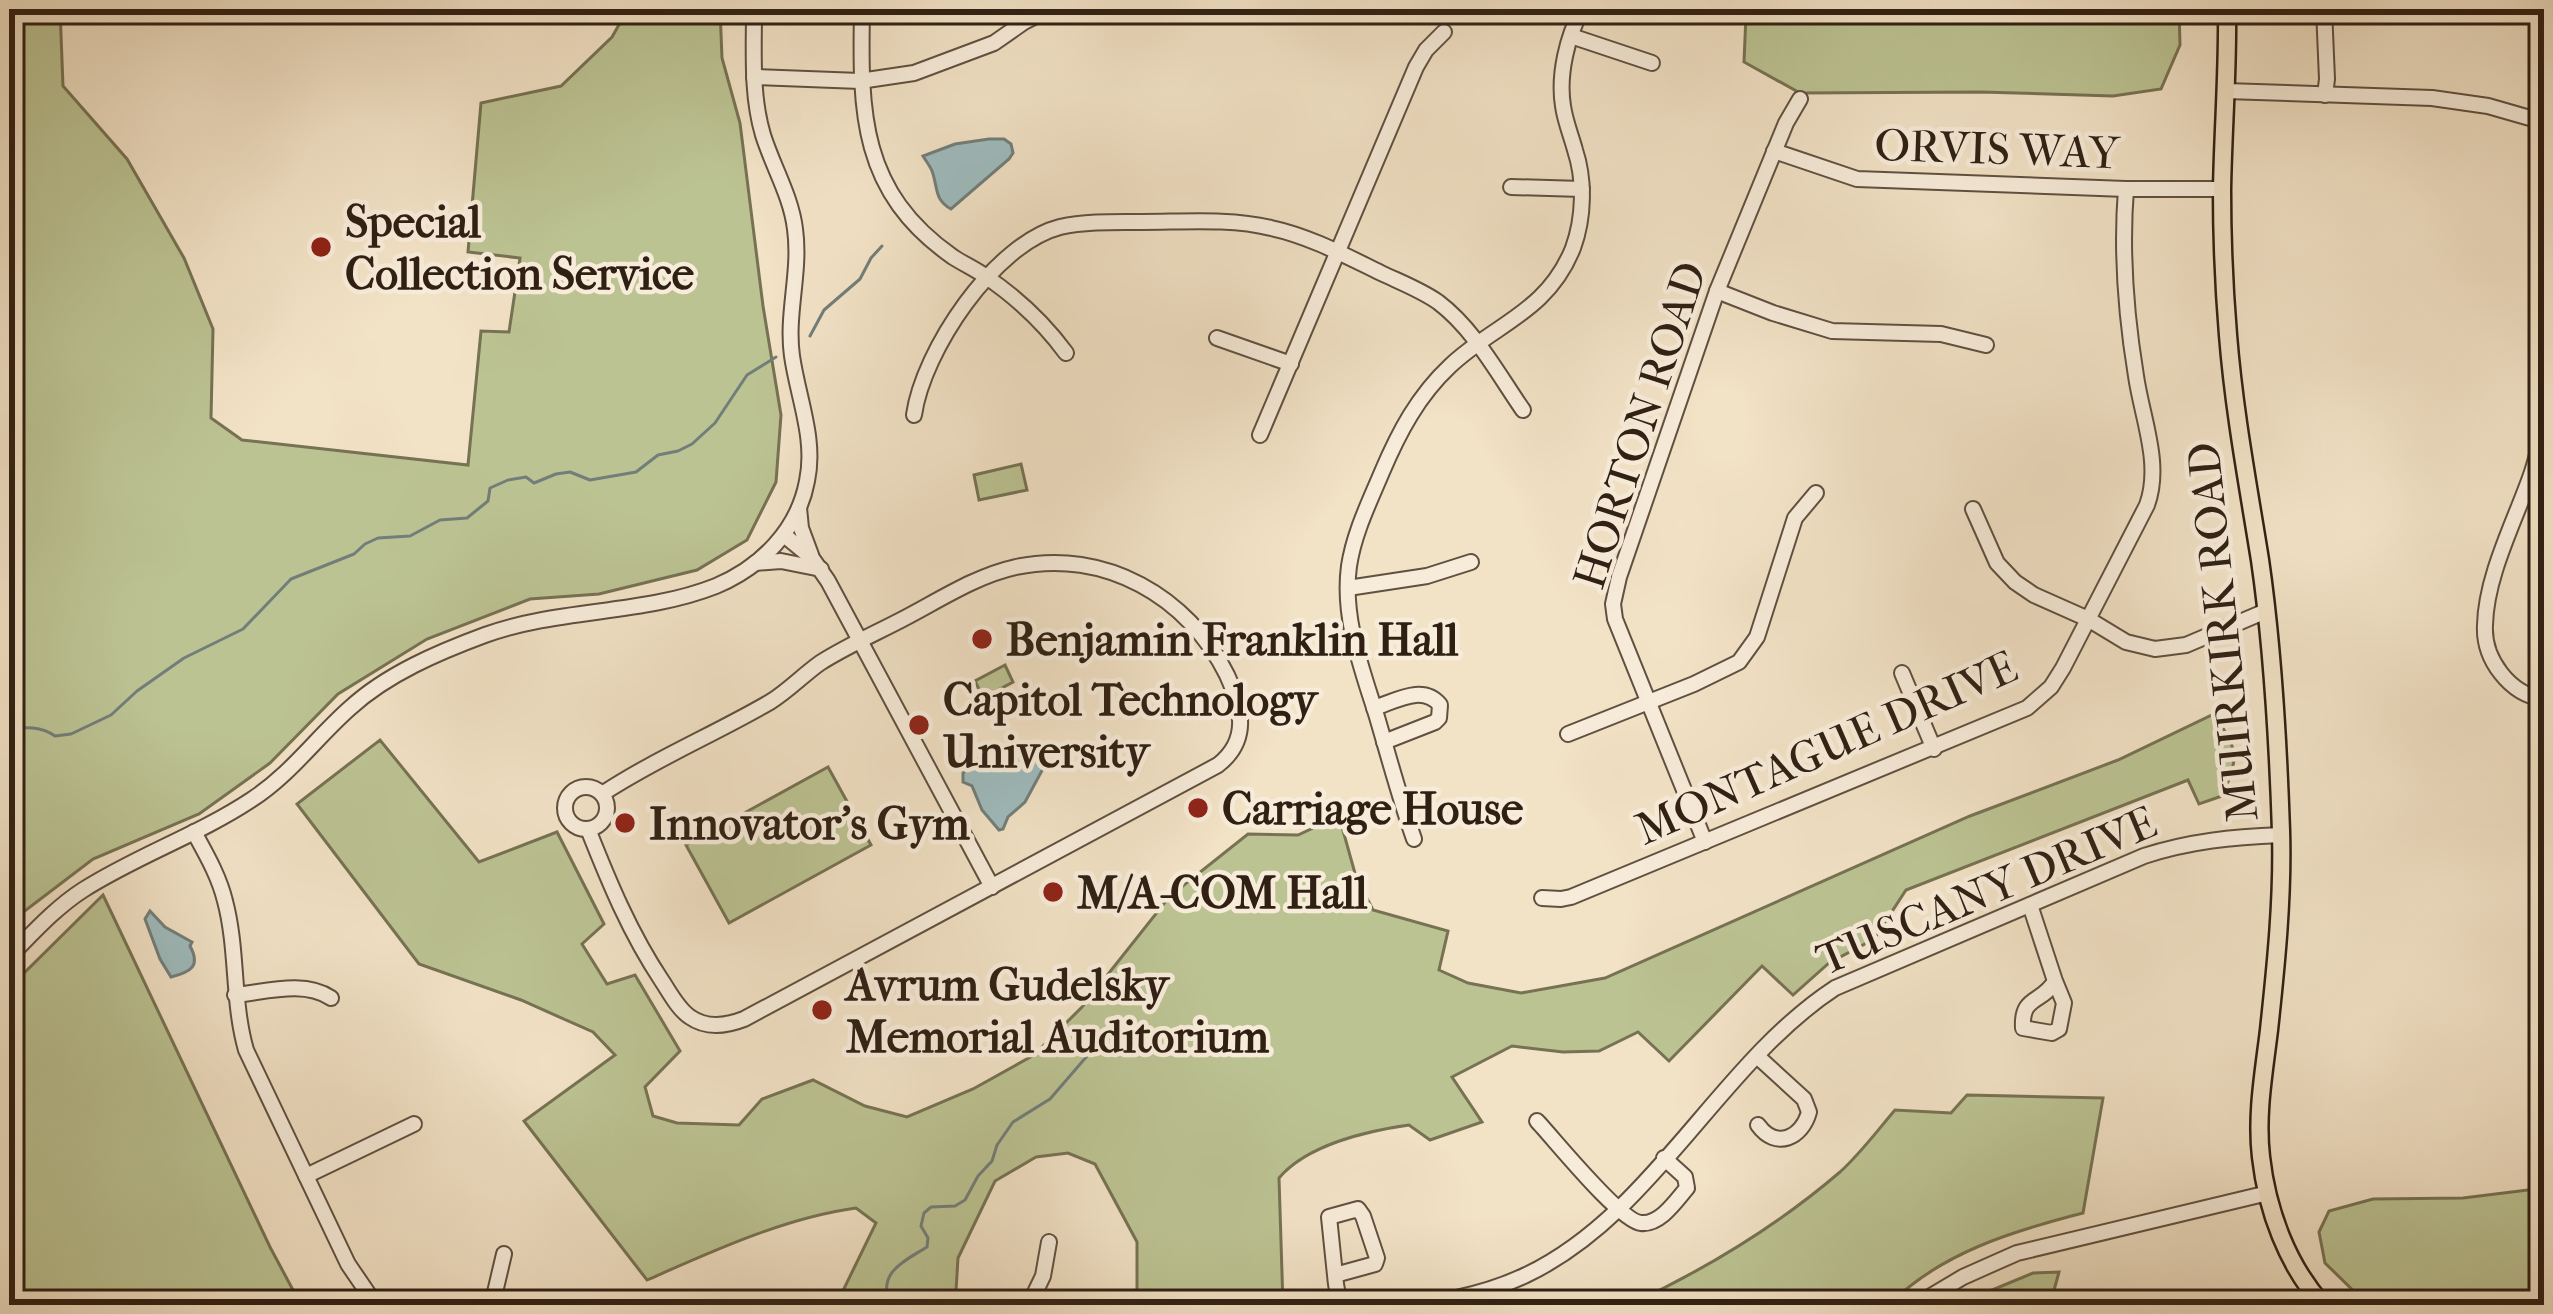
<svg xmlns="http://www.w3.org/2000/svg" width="2553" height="1314" viewBox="0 0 2553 1314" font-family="'IM FELL French Canon',serif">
  <rect width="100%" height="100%" fill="#f2e2c6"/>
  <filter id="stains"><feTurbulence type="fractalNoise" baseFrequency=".00167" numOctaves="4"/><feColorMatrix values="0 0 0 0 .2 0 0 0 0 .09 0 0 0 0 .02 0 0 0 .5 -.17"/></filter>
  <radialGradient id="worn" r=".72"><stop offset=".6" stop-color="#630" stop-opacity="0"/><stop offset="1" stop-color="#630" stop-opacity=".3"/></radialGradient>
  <!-- green -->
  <g fill="#bcc393" stroke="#767253" stroke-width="3">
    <path d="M9 9H60L63 86 127 159 184 258 213 329 211 418 242 440 468 465 481 331 509 332 520 258 468 252 481 103 561 86 612 37 628 9H720L722 58 740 123 763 306 781 415 776 482 747 540 697 570 599 594 530 599 427 639 338 694 270 763 199 814 93 859 9 923Z"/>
    <path d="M1751 9H2179L2180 45 2161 89 2113 96 1981 92 1800 93 1744 62 1746 15Z"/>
    <path d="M1021 464 1027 490 979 500 974 475Z"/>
    <path d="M1005 665 1013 682 983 698 975 681Z"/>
    <path d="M2214 714C2238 751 2240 755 2222 796L2199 804 2188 780 1906 890 1874 939 1829 963 1793 995 1762 966 1669 1061 1638 1032 1599 1051 1563 1052 1512 1046 1452 1077 1482 1122 1430 1140 1409 1125C1367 1131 1307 1145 1279 1178L1283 1305H1137V1242L1095 1164 1068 1153 1036 1157 995 1181 958 1258 956 1291 941 1305H836L876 1223 856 1208C784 1218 713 1251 647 1280L524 1121 615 1055 593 1032 521 1000 419 964 297 804 380 740 479 862 557 832 604 924 582 944 607 984 635 975 680 1051 645 1087 653 1116 677 1123 739 1125 762 1099 813 1080 865 1106 907 1117 973 1089 1034 1055 1082 1007 1170 896 1248 834 1298 835 1339 816 1356 877 1373 910 1448 931 1439 970 1468 983 1521 993 1605 978 1970 816 2118 760Z"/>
    <path d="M828 767 871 845 729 923 686 845Z"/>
    <path d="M103 895 270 1247 301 1305H9V988Z"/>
    <path d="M1967 1095 2103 1098 2083 1213C2013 1231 1940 1253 1889 1305H1629C1704 1270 1776 1227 1840 1172 1860 1154 1877 1131 1895 1110L1951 1113Z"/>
    <path d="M2544 1188V1305H2368L2325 1263 2319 1232 2329 1211 2373 1199 2463 1198Z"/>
    <path d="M2059 1272 2050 1305H1956L2033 1273Z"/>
  </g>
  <!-- water -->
  <g fill="#9ebcbe" stroke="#727e7a" stroke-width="3">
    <path d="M989 139H1004L1011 144 1013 153 1009 159 951 209C934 200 938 187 932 171 930 166 926 161 923 156L955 144Z"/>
    <path d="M1019 746 1033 751 1045 765 1025 802 1008 817 1003 829 999 830 982 810 972 786 963 782V773L969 769 966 761 972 757 981 761 994 755 1003 756 1007 747 1011 750Z"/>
    <path d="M150 911 165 927 192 942 190 946C201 966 191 972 171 977L160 959 145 919Z"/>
  </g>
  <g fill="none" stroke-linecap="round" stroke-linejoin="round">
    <!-- stream -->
    <g stroke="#727e7a" stroke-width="3">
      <path d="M810 336 824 310 860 279 871 258 882 246"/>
      <path d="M9 729C26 727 41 726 55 736L71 734 111 715 137 691 184 658 243 629 291 579 354 554 365 544 378 538 410 536 440 520 467 518 488 501 490 488 508 480 526 477 534 483 556 474 570 472 590 480 636 472 658 455 678 451 692 444 715 423 747 375 776 357"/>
      <path d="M890 1305C877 1272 903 1262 927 1247L928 1238 921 1226 924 1213 931 1207 955 1206 965 1200 978 1176 992 1161 997 1145 1013 1122 1050 1099 1094 1048 1118 1033"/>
    </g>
    <defs>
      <g id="minor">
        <path d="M862 9C860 113 860 192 953 257 964 264 975 269 985 276 1016 297 1044 323 1066 353"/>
        <path d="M2324 9 2327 79 2325 95"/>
        <path d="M1571 36 1652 63"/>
        <path d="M754 77 860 81 914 73 994 43 1024 22 1050 9"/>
        <path d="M2226 91 2432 98 2488 106 2544 122"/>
        <path d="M1774 151 1857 179 2126 189H2222"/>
        <path d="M1511 187 1582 189"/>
        <path d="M1717 291 1773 313 1832 331 1941 334 1986 345"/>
        <path d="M1217 338 1291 364"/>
        <path d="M914 415C923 351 994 244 1060 227 1086 221 1116 222 1142 222 1184 222 1230 218 1271 228 1309 236 1346 256 1381 273 1400 282 1421 290 1438 302 1474 329 1498 374 1523 410"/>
        <path d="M2544 427C2540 442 2537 457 2532 472 2516 519 2486 575 2485 625 2483 659 2510 695 2544 699"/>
        <path d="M1260 435 1416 67 1426 50 1444 32"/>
        <path d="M799 508 801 528 811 555"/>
        <path d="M1973 509 1997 563 2015 582 2034 595 2088 619 2126 642 2155 649 2186 645 2266 611"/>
        <path d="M784 535 812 558 828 581 992 887"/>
        <path d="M755 563 781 561 821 569"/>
        <path d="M1348 588 1427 576 1471 562"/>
        <path d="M1902 673 1934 749"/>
        <path d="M1374 708C1396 701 1423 684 1440 705L1439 718 1435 722 1384 742"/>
        <path d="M1568 734 1694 684 1739 662 1757 637 1795 518 1816 493"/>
        <circle cx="586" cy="808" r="21"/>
        <path d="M588 829C609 882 630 933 662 981 670 993 678 1009 690 1017 707 1029 726 1026 744 1019L1218 765C1250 740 1242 708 1227 675 1189 597 1104 548 1016 567 975 576 938 601 901 620 874 634 845 647 820 663 803 675 788 691 770 702 715 734 655 759 602 794"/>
        <path d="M194 832C206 854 219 876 225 901 238 950 232 1001 246 1050L348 1264 376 1305"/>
        <path d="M1414 839C1400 799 1389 758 1377 717 1362 669 1342 618 1349 566 1354 533 1369 503 1382 472 1399 432 1418 396 1450 366 1494 324 1547 313 1573 248 1584 218 1585 180 1575 150 1571 135 1565 121 1563 106 1558 75 1567 37 1582 9"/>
        <path d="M1705 842 1615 619 1613 604 1619 577 1717 291 1786 123 1800 99"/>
        <path d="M1542 898 1561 899 1571 897 2027 708 2051 687 2063 668 2147 505C2162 464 2142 418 2136 376 2126 315 2121 251 2126 189"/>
        <path d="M2030 905 2055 981C2042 1004 2021 995 2023 1028L2052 1033 2059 1029 2064 1003 2055 981"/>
        <path d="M9 957C32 934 55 908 83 890 136 856 198 835 251 800 290 775 316 738 350 708 387 674 439 652 485 635 559 608 643 615 716 586 761 567 798 530 807 481 816 439 798 398 792 356 786 314 801 272 795 229 791 196 773 167 763 135 751 95 754 51 754 9"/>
        <path d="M235 995C266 992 304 980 331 998"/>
        <path d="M1757 1056 1804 1099 1809 1112C1802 1138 1776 1150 1758 1125"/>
        <path d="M1537 1121C1555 1140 1620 1221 1641 1223 1660 1225 1676 1201 1687 1188L1685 1177 1664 1158"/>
        <path d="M306 1176 414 1124"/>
        <path d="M1335 1275 1375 1264 1377 1258 1363 1216 1358 1209 1329 1217 1335 1275C1336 1286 1337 1296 1344 1305"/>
        <path d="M492 1305 504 1254"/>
        <path d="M1029 1305 1043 1276 1049 1242"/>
        <path d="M1392 1305C1413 1301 1435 1303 1456 1298 1480 1293 1505 1285 1526 1275 1653 1215 1719 1064 1835 988L2144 856C2190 841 2233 837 2281 835"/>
        <path d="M1916 1305 1963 1277 2017 1253 2268 1193"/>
      </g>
      <path id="major" d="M2227 9C2228 70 2223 130 2222 190 2222 239 2224 287 2228 335 2234 411 2248 485 2260 560 2273 649 2278 741 2281 831 2283 897 2276 965 2269 1030 2264 1072 2256 1114 2261 1157 2267 1210 2287 1265 2323 1305"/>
    </defs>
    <!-- minor casing -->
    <use href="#minor" stroke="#605040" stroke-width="18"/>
    <!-- major casing -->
    <use href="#major" stroke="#302013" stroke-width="21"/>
    <!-- minor -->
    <use href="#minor" stroke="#f7ecda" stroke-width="14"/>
    <!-- major -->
    <use href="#major" stroke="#f2e2c6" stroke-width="16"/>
  </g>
  <!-- markers -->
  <g fill="#8f2418" stroke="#f7ecda" stroke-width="4.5">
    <circle cx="321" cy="247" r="12"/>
    <circle cx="982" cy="639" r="12"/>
    <circle cx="919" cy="725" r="12"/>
    <circle cx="1198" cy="808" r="12"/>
    <circle cx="625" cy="823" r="12"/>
    <circle cx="1053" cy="892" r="12"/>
    <circle cx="822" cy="1010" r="12"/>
  </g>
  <g text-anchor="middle" stroke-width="9" stroke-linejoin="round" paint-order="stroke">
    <!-- street labels -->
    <g font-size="45" fill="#302013" stroke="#f7ecda">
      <text transform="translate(1997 148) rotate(2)" y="16">ORVIS WAY</text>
      <text transform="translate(1639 425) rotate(-72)" y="16">HORTON ROAD</text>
      <text transform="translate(2222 632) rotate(-96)" y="16">MUIRKIRK ROAD</text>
      <text transform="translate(1826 747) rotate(-24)" y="16">MONTAGUE DRIVE</text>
      <text transform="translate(1986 890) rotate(-23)" y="16">TUSCANY DRIVE</text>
    </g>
    <!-- poi labels -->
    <g font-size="45" font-weight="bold" fill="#302013" stroke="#f7ecda" text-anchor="start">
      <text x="345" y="237">Special<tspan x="345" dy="52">Collection Service</tspan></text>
      <text x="1006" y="655">Benjamin Franklin Hall</text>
      <text x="943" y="715">Capitol Technology<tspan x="943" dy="52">University</tspan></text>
      <text x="1222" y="824">Carriage House</text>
      <text x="649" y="839">Innovator's Gym</text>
      <text x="1077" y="908">M/A-COM Hall</text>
      <text x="846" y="1000">Avrum Gudelsky<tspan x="846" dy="52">Memorial Auditorium</tspan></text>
    </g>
  </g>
  <!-- margin -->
  <rect width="2553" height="1314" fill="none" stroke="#f2e2c6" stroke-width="48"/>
  <rect x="12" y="12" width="2529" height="1290" fill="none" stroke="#302013" stroke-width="6"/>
  <rect x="24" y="24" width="2505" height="1266" fill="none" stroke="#302013" stroke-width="3"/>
  <rect width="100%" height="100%" filter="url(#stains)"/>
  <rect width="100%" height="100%" fill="url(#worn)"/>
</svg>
